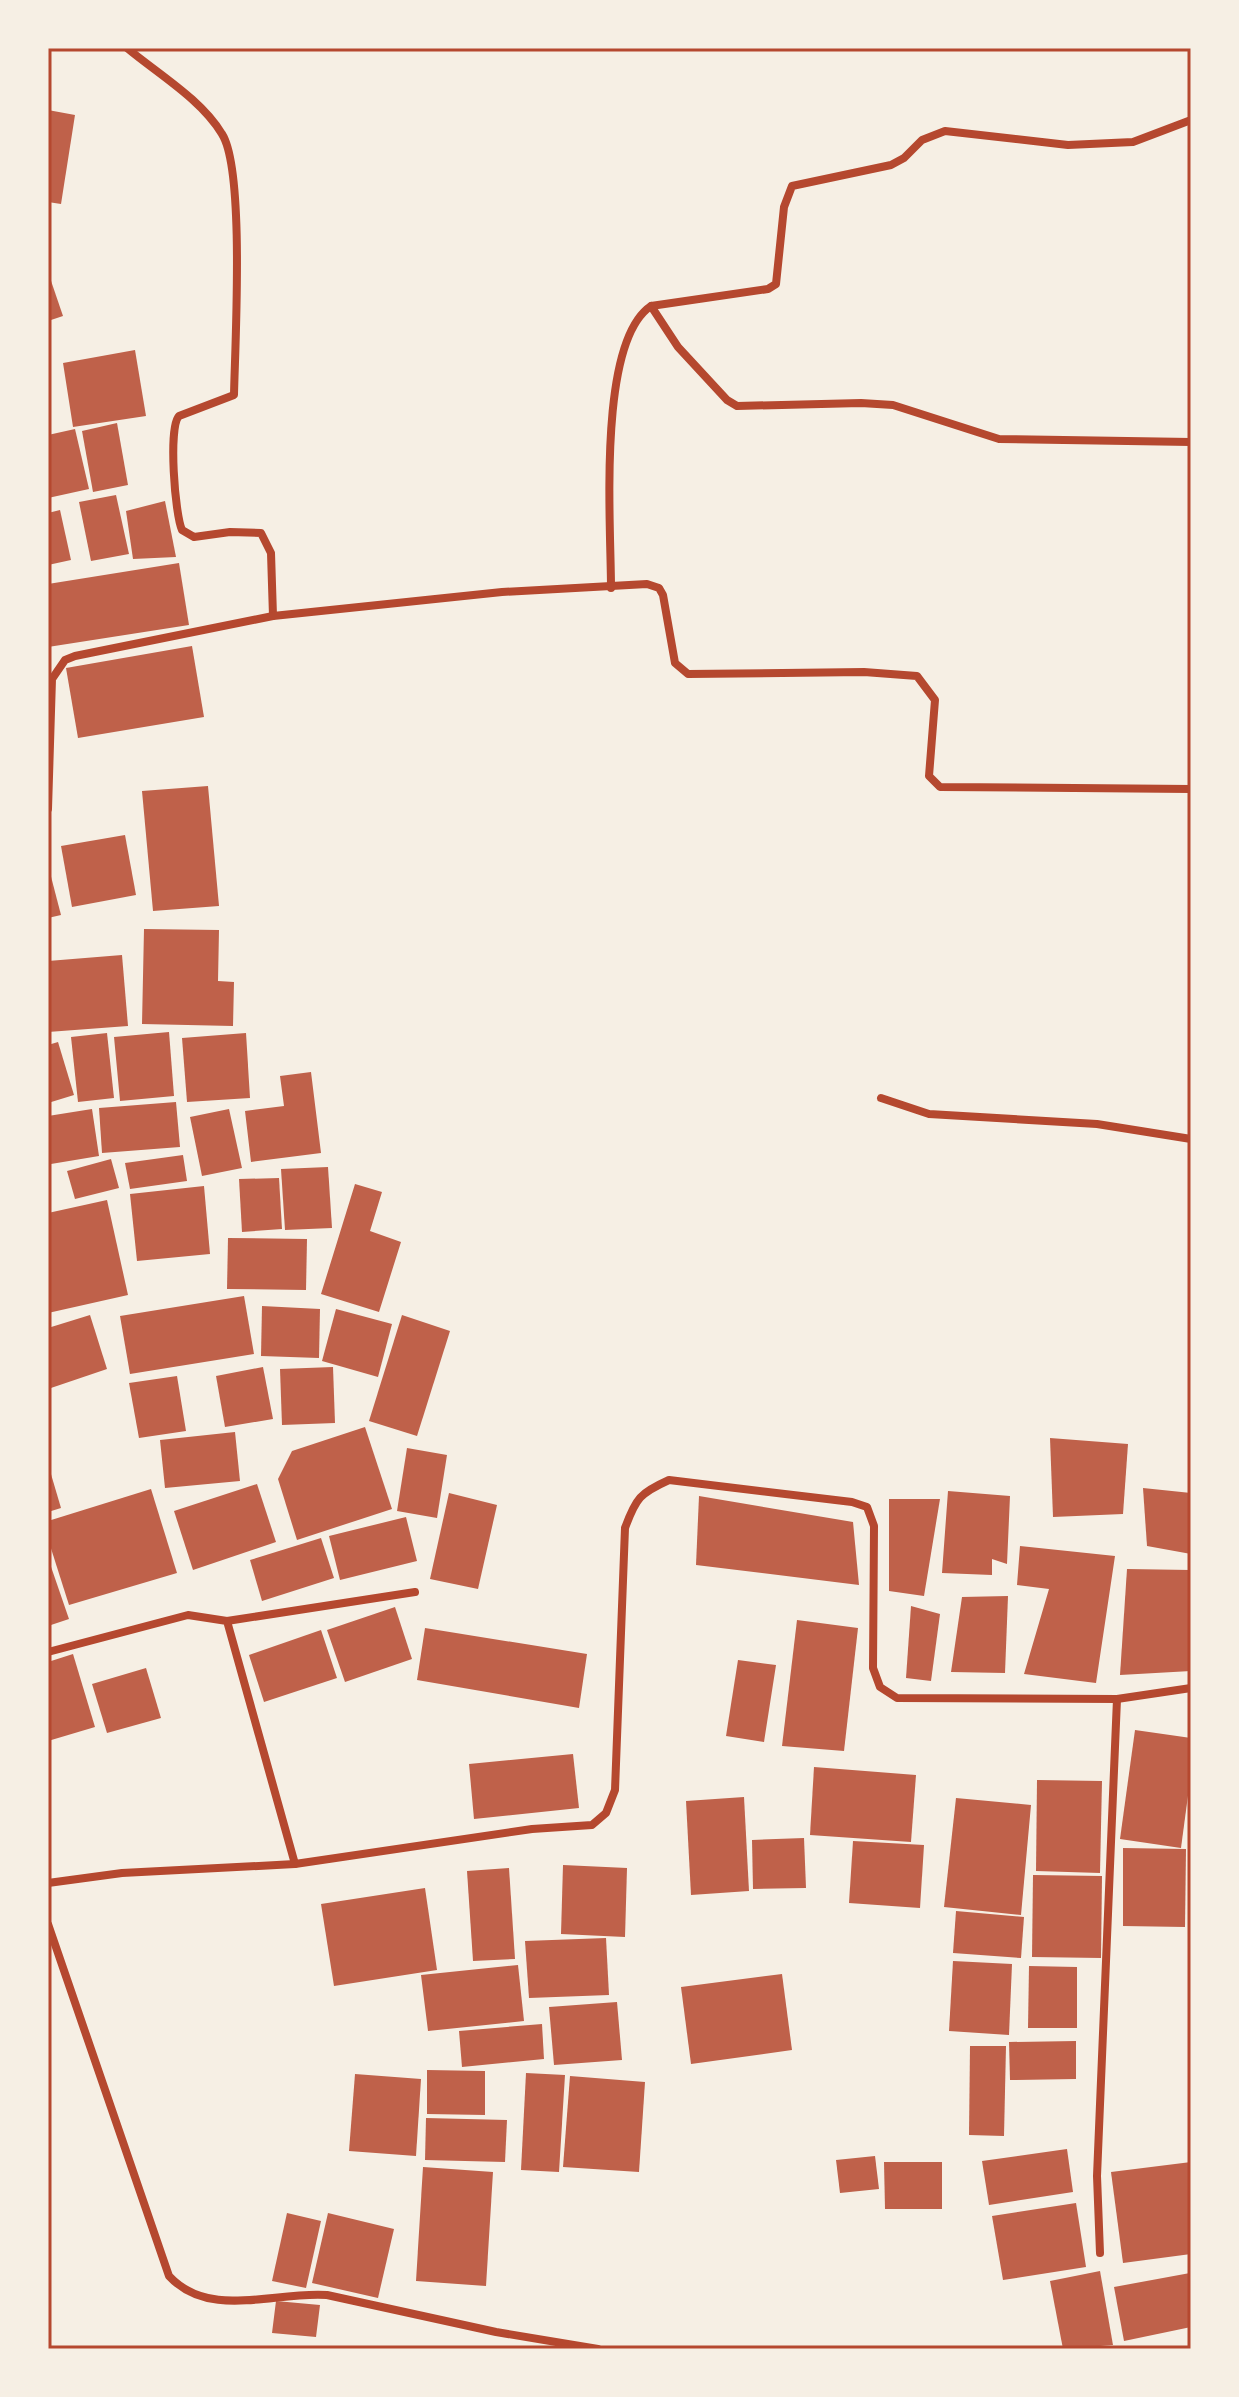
<svg xmlns="http://www.w3.org/2000/svg" width="1239" height="2397" viewBox="0 0 1239 2397" font-family="'Golos Text',sans-serif">
  <rect width="100%" height="100%" fill="#f6efe4"/>
  <!-- building -->
  <g fill="#bf614a">
    <path d="M48 110 75 115 61 204 48 202Z"/>
    <path d="M48 272 63 316 48 321Z"/>
    <path d="M135 350 146 416 73 427 63 363Z"/>
    <path d="M117 423 128 485 93 492 82 431Z"/>
    <path d="M75 429 89 489 48 498V435Z"/>
    <path d="M116 495 129 554 91 561 79 502Z"/>
    <path d="M165 501 176 557 133 559 126 511Z"/>
    <path d="M60 510 71 560 48 565V513Z"/>
    <path d="M179 563 189 625 48 647V584Z"/>
    <path d="M192 646 204 717 78 738 66 668Z"/>
    <path d="M208 786 219 906 153 911 142 791Z"/>
    <path d="M125 835 136 895 72 907 61 846Z"/>
    <path d="M48 865 61 915 48 918Z"/>
    <path d="M144 929 219 930 218 981 234 982 233 1026 142 1024Z"/>
    <path d="M122 955 128 1026 48 1032V961Z"/>
    <path d="M169 1032 174 1096 120 1101 114 1037Z"/>
    <path d="M107 1033 114 1098 78 1102 71 1037Z"/>
    <path d="M246 1033 250 1098 187 1102 182 1038Z"/>
    <path d="M58 1042 74 1095 48 1103V1045Z"/>
    <path d="M311 1072 321 1153 251 1162 245 1111 284 1106 280 1076Z"/>
    <path d="M176 1102 180 1147 102 1153 99 1108Z"/>
    <path d="M92 1109 99 1156 51 1164 48 1116Z"/>
    <path d="M229 1109 242 1168 202 1176 190 1117Z"/>
    <path d="M183 1155 187 1181 130 1189 125 1163Z"/>
    <path d="M111 1159 119 1188 75 1199 67 1171Z"/>
    <path d="M328 1167 332 1228 285 1230 281 1169Z"/>
    <path d="M279 1178 282 1229 242 1232 239 1179Z"/>
    <path d="M355 1184 382 1192 370 1231 401 1242 379 1312 321 1294Z"/>
    <path d="M204 1186 210 1254 137 1261 130 1194Z"/>
    <path d="M107 1200 128 1295 48 1313V1213Z"/>
    <path d="M228 1238 307 1239 306 1290 227 1289Z"/>
    <path d="M244 1296 254 1354 130 1374 120 1316Z"/>
    <path d="M262 1306 320 1309 319 1358 261 1356Z"/>
    <path d="M336 1309 392 1324 378 1377 322 1361Z"/>
    <path d="M90 1315 107 1369 48 1389V1328Z"/>
    <path d="M402 1315 450 1331 417 1436 369 1421Z"/>
    <path d="M263 1367 273 1419 225 1427 216 1376Z"/>
    <path d="M333 1367 335 1423 282 1425 280 1369Z"/>
    <path d="M177 1376 186 1431 139 1438 129 1383Z"/>
    <path d="M365 1427 392 1509 297 1540 278 1479 292 1451Z"/>
    <path d="M235 1432 240 1481 165 1488 160 1440Z"/>
    <path d="M1050 1438 1128 1444 1123 1514 1053 1517Z"/>
    <path d="M407 1448 447 1455 437 1518 397 1511Z"/>
    <path d="M48 1464 61 1508 48 1512Z"/>
    <path d="M257 1484 276 1542 193 1570 174 1511Z"/>
    <path d="M1143 1488 1191 1493V1554L1147 1546Z"/>
    <path d="M151 1489 177 1573 69 1605 48 1539V1521Z"/>
    <path d="M948 1491 1010 1496 1007 1564 992 1559V1575L942 1573Z"/>
    <path d="M449 1493 497 1505 478 1589 430 1579Z"/>
    <path d="M699 1496 853 1522 859 1585 696 1565Z"/>
    <path d="M889 1499H940L924 1596 889 1591Z"/>
    <path d="M406 1517 417 1561 340 1580 329 1536Z"/>
    <path d="M321 1538 334 1578 262 1601 250 1560Z"/>
    <path d="M1020 1546 1115 1556 1096 1683 1024 1674 1049 1589 1017 1585Z"/>
    <path d="M48 1558 69 1619 48 1626Z"/>
    <path d="M1127 1569 1191 1570V1671L1120 1675Z"/>
    <path d="M1008 1596 1005 1673 951 1672 962 1597Z"/>
    <path d="M911 1606 940 1614 931 1681 906 1678Z"/>
    <path d="M395 1607 412 1659 345 1682 327 1630Z"/>
    <path d="M797 1620 858 1628 844 1751 782 1746Z"/>
    <path d="M425 1628 587 1654 579 1708 417 1680Z"/>
    <path d="M321 1630 337 1678 264 1702 249 1655Z"/>
    <path d="M73 1654 95 1727 48 1741V1662Z"/>
    <path d="M738 1660 776 1665 764 1742 726 1736Z"/>
    <path d="M146 1668 161 1718 107 1733 92 1684Z"/>
    <path d="M1135 1730 1191 1738V1773L1181 1848 1120 1839Z"/>
    <path d="M573 1754 579 1808 474 1819 469 1764Z"/>
    <path d="M814 1767 916 1775 911 1842 810 1835Z"/>
    <path d="M1037 1780 1102 1781 1100 1873 1036 1871Z"/>
    <path d="M744 1797 749 1891 691 1895 686 1801Z"/>
    <path d="M956 1798 1031 1805 1021 1915 944 1907Z"/>
    <path d="M804 1838 806 1888 753 1889 752 1840Z"/>
    <path d="M853 1841 924 1845 920 1908 849 1903Z"/>
    <path d="M1123 1848 1186 1849 1185 1927 1123 1926Z"/>
    <path d="M563 1865 627 1868 625 1937 561 1934Z"/>
    <path d="M509 1868 515 1959 473 1961 467 1871Z"/>
    <path d="M1033 1875 1102 1876 1101 1958 1032 1957Z"/>
    <path d="M425 1888 437 1970 334 1986 321 1904Z"/>
    <path d="M956 1911 1024 1917 1021 1958 953 1953Z"/>
    <path d="M606 1938 609 1995 529 1998 525 1941Z"/>
    <path d="M953 1961 1012 1964 1009 2035 949 2031Z"/>
    <path d="M518 1965 524 2021 428 2031 421 1975Z"/>
    <path d="M1029 1966 1077 1967V2028H1028Z"/>
    <path d="M782 1974 792 2050 691 2064 681 1987Z"/>
    <path d="M617 2002 622 2060 554 2065 549 2007Z"/>
    <path d="M542 2024 544 2059 462 2067 459 2031Z"/>
    <path d="M1076 2041V2079L1010 2080 1009 2042Z"/>
    <path d="M970 2046H1006L1004 2136 969 2135Z"/>
    <path d="M427 2070 485 2071V2115L427 2114Z"/>
    <path d="M526 2073 565 2075 559 2172 521 2170Z"/>
    <path d="M355 2074 421 2079 416 2156 349 2151Z"/>
    <path d="M570 2076 645 2082 639 2172 563 2167Z"/>
    <path d="M426 2118 507 2120 505 2162 425 2160Z"/>
    <path d="M1067 2149 1073 2192 989 2205 982 2161Z"/>
    <path d="M875 2156 879 2189 840 2193 836 2160Z"/>
    <path d="M884 2162H942V2209H885Z"/>
    <path d="M1191 2162V2254L1123 2263 1111 2172Z"/>
    <path d="M423 2167 493 2172 486 2286 416 2281Z"/>
    <path d="M1076 2203 1086 2267 1003 2280 992 2216Z"/>
    <path d="M287 2213 321 2221 306 2288 272 2281Z"/>
    <path d="M328 2213 394 2229 378 2298 312 2283Z"/>
    <path d="M1100 2271 1113 2345 1063 2349 1050 2281Z"/>
    <path d="M1190 2273 1191 2327 1124 2341 1114 2287Z"/>
    <path d="M276 2301 320 2305 316 2337 272 2333Z"/>
  </g>
  <g fill="none" stroke-linecap="round" stroke-linejoin="round">
    <!-- minor -->
    <g stroke="#b5482f" stroke-width="8">
      <path d="M127 48C158 74 201 99 222 134 245 170 235 344 234 395L179 416C168 427 175 515 182 530L194 537 230 532 261 533 271 553 273 616"/>
      <path d="M651 306 678 347 727 400 737 406 861 403 893 405 999 439 1191 442"/>
      <path d="M611 588C611 524 597 342 651 306L768 289 776 284 784 207 792 186 891 165 904 158 922 140 945 131 1068 145 1133 142 1191 120"/>
      <path d="M48 809 52 679 65 660 75 656 273 616 502 592 647 584 659 588 663 595 675 663 688 674 864 672 917 676 935 700 929 776 940 787 1191 789"/>
      <path d="M881 1098 929 1114 1097 1124 1191 1139"/>
      <path d="M227 1621 415 1592"/>
      <path d="M48 1652 188 1615 227 1621 295 1864"/>
      <path d="M48 1883 122 1873 295 1864 532 1829 592 1825 606 1813 615 1790 625 1528C636 1498 640 1493 669 1480L852 1502 867 1507 874 1526 873 1668 880 1687 897 1698 1117 1699 1191 1688"/>
      <path d="M48 1924 169 2276C210 2320 274 2291 327 2295L496 2332 598 2349"/>
      <path d="M1100 2253 1097 2176 1117 1699"/>
    </g>
  </g>
  <!-- border -->
  <rect width="1239" height="2397" fill="none" stroke="#f6efe4" stroke-width="100"/>
  <rect x="50" y="50" width="1139" height="2297" fill="none" stroke="#b5482f" stroke-width="3"/>
</svg>
